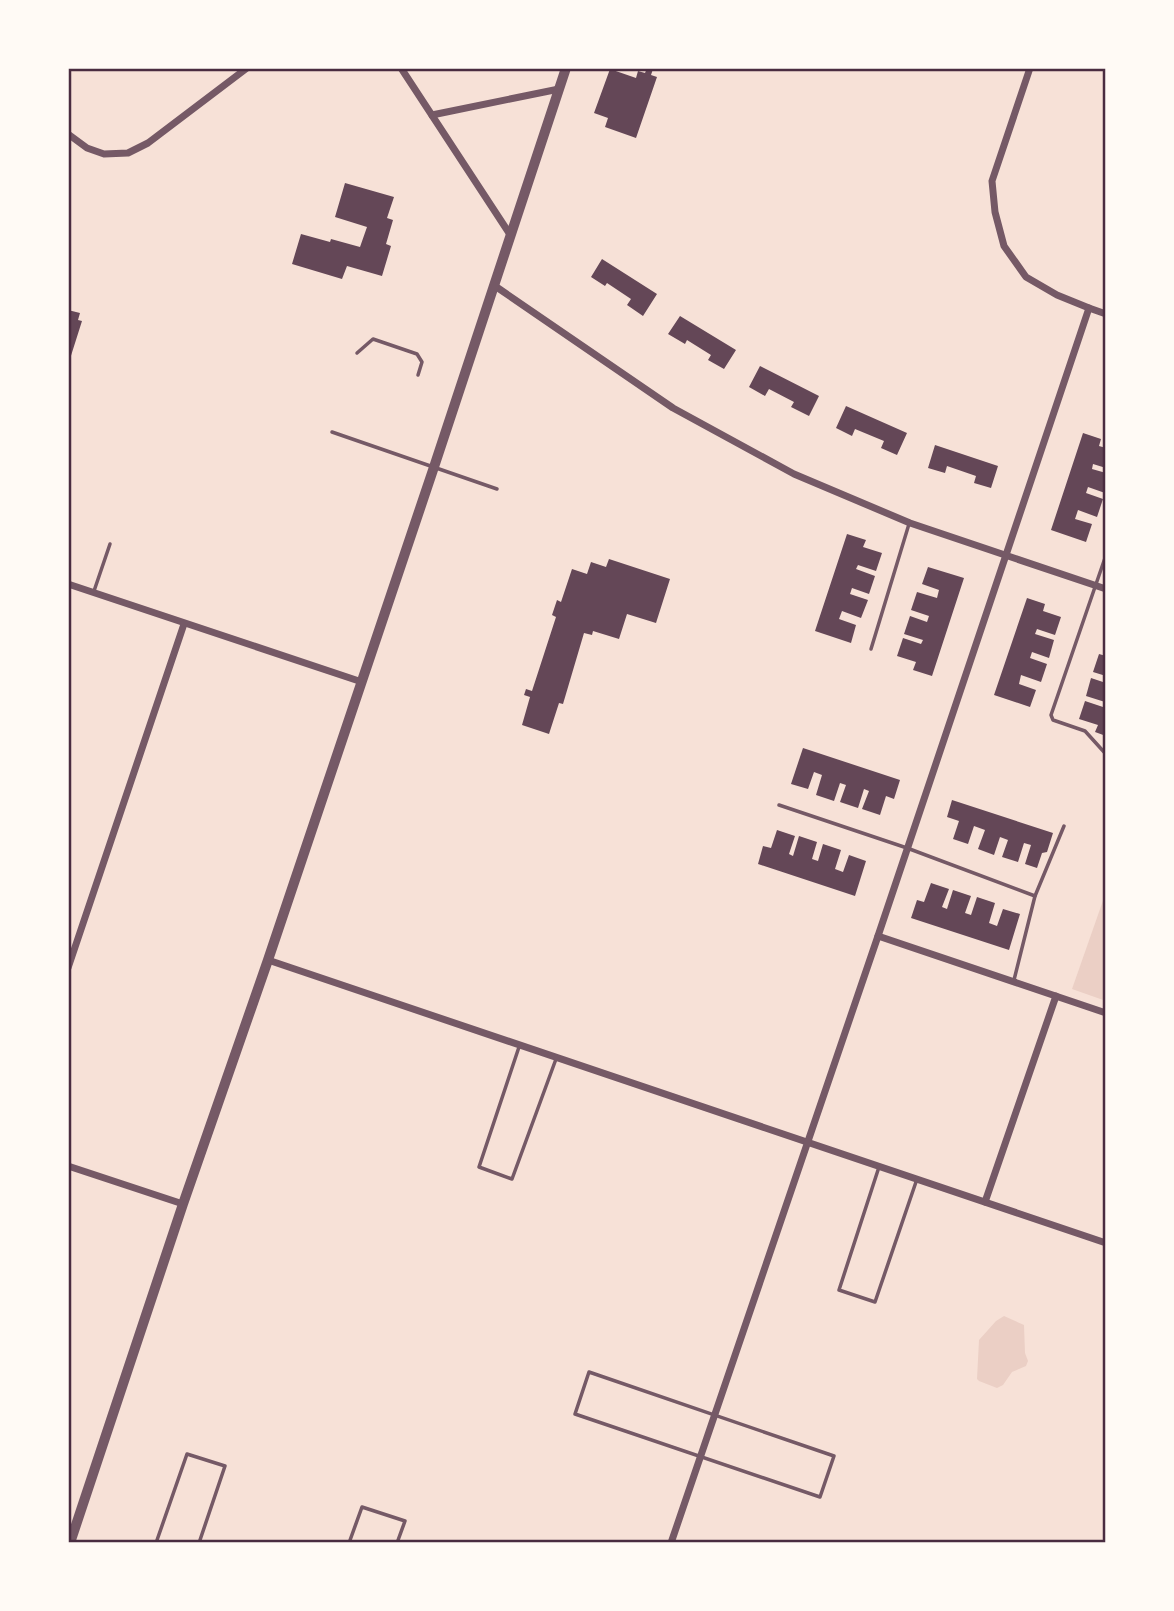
<svg xmlns="http://www.w3.org/2000/svg" width="1174" height="1611" viewBox="0 0 1174 1611" font-family="Lato,sans-serif">
  <rect width="100%" height="100%" fill="#f7e1d7"/>
  <!-- green -->
  <g fill="#ebcfc5">
    <path d="M1106 892V1001L1072 989Z"/>
    <path d="M1004 1316 1024 1325 1025 1353 1028 1361 1026 1366 1012 1372 1003 1385 997 1388 979 1381 977 1379 979 1340 996 1321Z"/>
  </g>
  <!-- building -->
  <g fill="#644757">
    <path d="M647 68 653 69 651 75 657 77 636 138 605 127 608 118 594 113 610 69 636 78 638 71 645 73Z"/>
    <path d="M345 183 394 197 387 218 393 220 386 244 391 246 382 276 347 266 342 279 292 264 301 234 330 242 331 239 360 247 367 227 335 217Z"/>
    <path d="M602 259 657 294 643 316 627 305 631 299 607 283 605 286 591 277Z"/>
    <path d="M68 310 80 313 78 320 82 321 69 362Z"/>
    <path d="M680 316 736 350 724 369 708 360 711 355 687 340 685 344 668 334Z"/>
    <path d="M760 366 819 396 809 416 791 407 794 402 769 389 765 396 749 387Z"/>
    <path d="M846 406 907 433 897 455 881 448 884 441 855 429 852 436 836 428Z"/>
    <path d="M1083 433 1101 439 1099 446 1106 448V468L1093 464 1092 469 1106 473 1105 493 1088 487 1086 493 1103 499 1097 517 1078 510 1075 519 1092 524 1086 542 1051 530Z"/>
    <path d="M935 445 998 466 991 488 974 483 976 476 947 466 945 473 928 468Z"/>
    <path d="M847 534 866 540 863 547 882 553 876 571 858 565 856 569 875 576 869 594 852 588 850 594 868 600 861 618 842 611 839 619 856 625 851 643 815 631Z"/>
    <path d="M609 559 670 579 656 623 627 614 619 639 593 631 592 635 584 633 563 704 559 703 549 734 522 725 530 697 524 695 526 689 532 691 556 617 552 615 557 600 561 602 572 569 587 574 591 562 606 567Z"/>
    <path d="M928 567 964 578 932 676 913 670 916 662 897 656 903 638 921 644 923 640 904 634 910 616 927 622 929 616 911 610 917 592 937 598 939 590 922 584Z"/>
    <path d="M1027 598 1045 604 1043 611 1061 617 1055 635 1037 629 1035 634 1054 640 1049 658 1032 652 1030 658 1047 664 1041 682 1021 675 1019 684 1036 690 1030 707 994 695Z"/>
    <path d="M1099 654 1106 656V676L1093 672Z"/>
    <path d="M1091 678 1106 683V736L1095 732 1098 725 1079 719 1085 701 1103 707 1105 702 1086 696Z"/>
    <path d="M803 748 900 780 894 799 886 796 880 815 862 809 869 791 864 789 858 808 840 802 846 785 840 783 834 801 816 795 822 775 814 772 808 789 791 784Z"/>
    <path d="M952 800 1053 833 1047 852 1042 853 1037 868 1025 864 1031 845 1024 843 1018 862 1002 857 1008 840 1000 837 994 855 978 849 985 830 974 826 968 844 953 839 959 821 947 817Z"/>
    <path d="M777 830 795 836 789 854 793 856 799 836 817 842 812 859 818 861 823 844 841 850 835 869 843 872 849 855 866 861 855 896 758 864 763 846 771 848Z"/>
    <path d="M931 883 949 889 942 907 947 909 953 890 971 896 965 913 971 915 977 897 995 903 989 923 997 926 1003 909 1020 914 1009 950 911 918 917 900 924 902Z"/>
  </g>
  <g fill="none" stroke-linecap="round" stroke-linejoin="round">
    <!-- service -->
    <g stroke="#755966" stroke-width="3.5">
      <path d="M357 353 373 339 417 354 422 362 418 375"/>
      <path d="M332 432 497 489"/>
      <path d="M94 591 110 544"/>
      <path d="M871 649 909 524"/>
      <path d="M1104 752 1085 731 1053 720 1051 715 1106 555"/>
      <path d="M779 805 907 848 1035 896"/>
      <path d="M1014 980 1035 896 1064 826"/>
      <path d="M519 1047 479 1167 512 1179 556 1059"/>
      <path d="M879 1167 839 1290 875 1302 917 1179"/>
      <path d="M589 1372 834 1456 820 1497 575 1414Z"/>
      <path d="M156 1543 187 1454 225 1466 199 1543"/>
      <path d="M349 1543 362 1507 405 1521 397 1543"/>
    </g>
    <!-- minor -->
    <g stroke="#755966" stroke-width="7">
      <path d="M401 68 511 236"/>
      <path d="M1030 68 992 181 995 212 1004 246 1026 277 1057 295 1089 308"/>
      <path d="M432 115 559 89"/>
      <path d="M68 134 87 148 104 154 128 153 148 143 247 68"/>
      <path d="M495 286 673 408 794 474 910 523 1106 589"/>
      <path d="M68 584 362 682"/>
      <path d="M878 936 1106 1013"/>
      <path d="M268 960 1106 1243"/>
      <path d="M68 968 184 624"/>
      <path d="M68 1166 183 1204"/>
      <path d="M985 1202 1056 996"/>
      <path d="M671 1543 878 936 1089 308 1106 314"/>
    </g>
    <!-- tertiary -->
    <path stroke="#755966" stroke-width="10" d="M70 1543 183 1204 268 960 434 467 566 68"/>
  </g>
  <!-- border -->
  <rect width="1174" height="1611" fill="none" stroke="#fffaf5" stroke-width="140"/>
  <rect x="70" y="70" width="1034" height="1471" fill="none" stroke="#4a2c40" stroke-width="2.5"/>
</svg>
